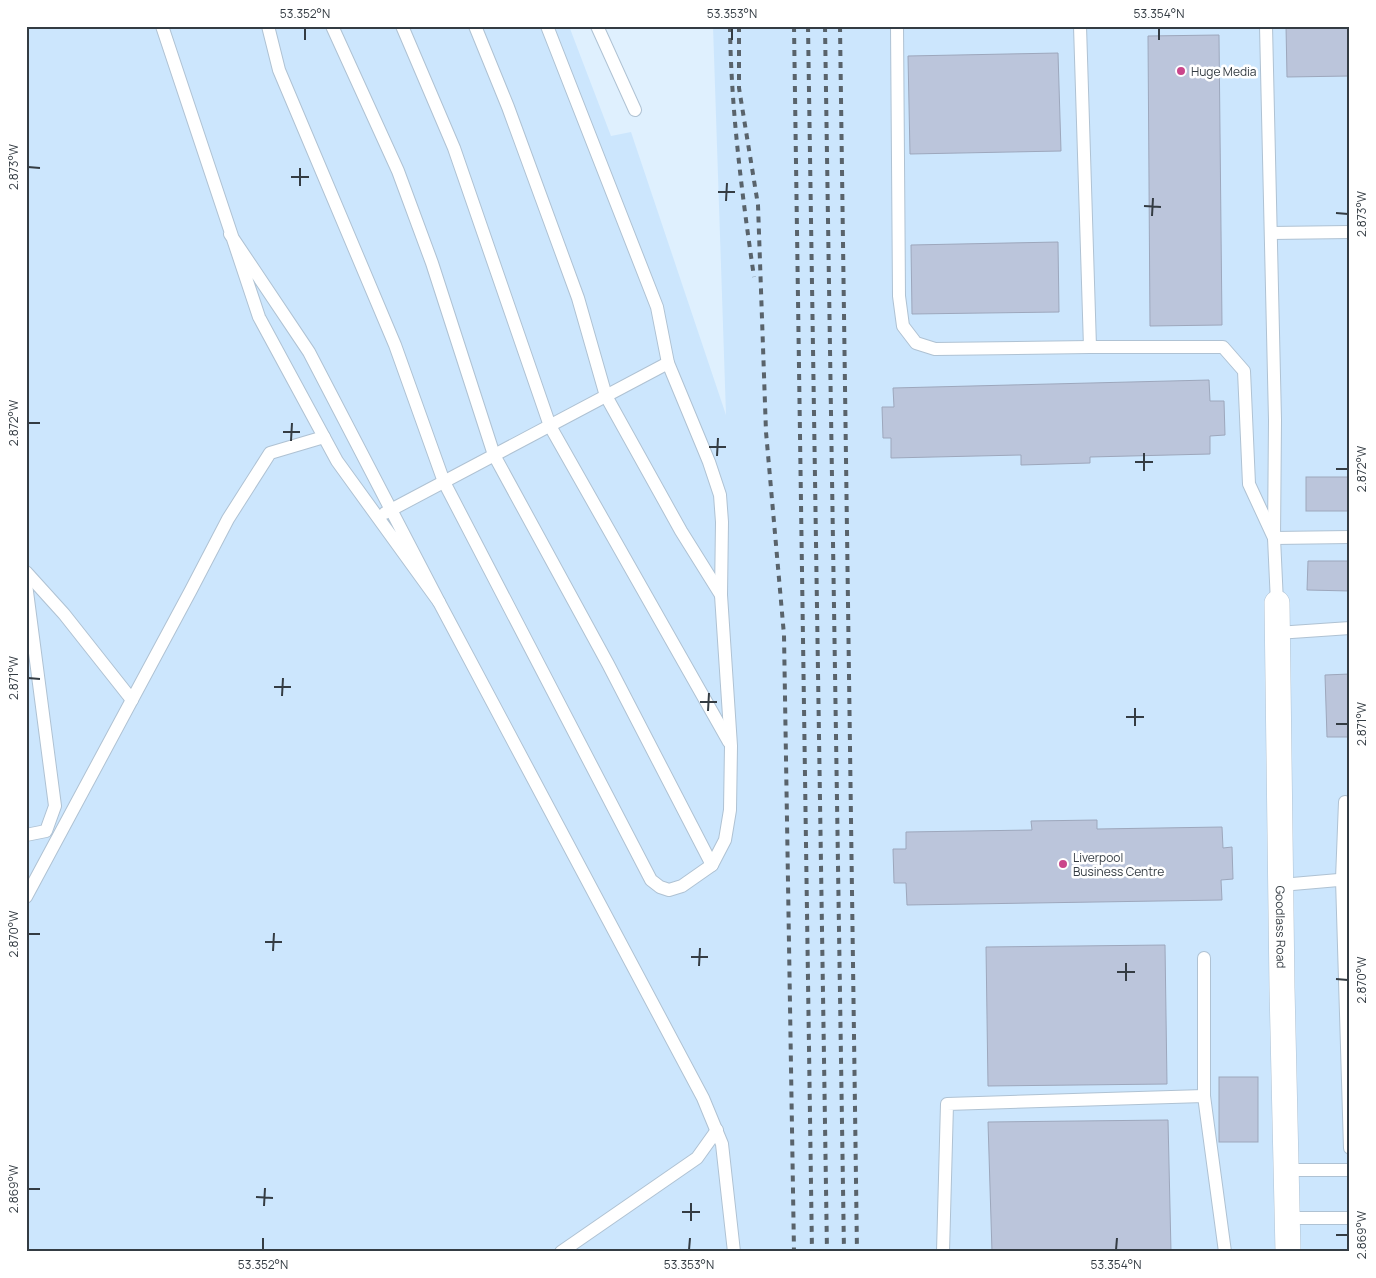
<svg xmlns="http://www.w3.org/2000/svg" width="1376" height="1278" font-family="Manrope,sans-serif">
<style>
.built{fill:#cce6fd}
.building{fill:#bbc5db;stroke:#9da7bc}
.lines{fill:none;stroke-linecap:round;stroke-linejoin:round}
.lane-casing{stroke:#afc2d3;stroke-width:14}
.street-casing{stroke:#afc2d3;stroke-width:26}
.lane{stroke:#fff;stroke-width:12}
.street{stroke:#fff;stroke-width:25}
.rail{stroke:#59636b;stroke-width:4;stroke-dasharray:6 6;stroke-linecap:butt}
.ticks{fill:none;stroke:#343c43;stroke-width:2}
.poi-dot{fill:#ca468b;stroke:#fff;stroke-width:2}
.labels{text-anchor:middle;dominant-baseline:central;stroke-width:5;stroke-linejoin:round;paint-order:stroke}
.poi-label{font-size:12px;fill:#343c43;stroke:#fff;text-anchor:start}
.street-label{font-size:12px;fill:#343c43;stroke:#fff}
.neatline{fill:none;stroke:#343c43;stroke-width:2}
.ticks-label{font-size:12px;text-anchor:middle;fill:#343c43}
</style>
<rect width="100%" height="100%" fill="#dff0fe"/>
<path class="built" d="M26,26H569L611,136L631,132L726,415L713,26H1350V1252H26Z"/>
<g class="building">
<path d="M1286,26H1350V76L1287,77Z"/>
<path d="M1219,35L1222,325L1150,326L1148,36Z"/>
<path d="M1058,53L1061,151L910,154L908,56Z"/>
<path d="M1058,242L1059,312L912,314L911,245Z"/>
<path d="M1209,380L1210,401H1224L1225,435L1210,436V454L1090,457V463L1021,465V455L891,458V438H883L882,407H894L893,388Z"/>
<rect x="1306" y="477" width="44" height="34"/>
<path d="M1308,561H1350V591L1307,590Z"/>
<path d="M1350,674V737H1327L1325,675Z"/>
<path d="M1097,820V829L1222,827L1223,848L1232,847L1233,879L1221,880L1222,900L907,905L906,883H894L893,849H906V832L1032,830L1031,821Z"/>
<path d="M1165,945L1167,1084L988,1086L986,947Z"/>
<rect x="1219" y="1077" width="39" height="65"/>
<path d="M1168,1120L1171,1252H992L988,1122Z"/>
</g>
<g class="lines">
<defs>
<g id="lane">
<path d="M162,26L259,317L337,461L439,602L309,352L230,234"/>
<path d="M268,26L279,70L395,345L444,482L651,880L660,887L669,890L682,886L712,865L725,840L730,810L731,746L721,595L722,522L720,495L709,462L668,363L657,307L547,26"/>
<path d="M332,26L398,171L432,263L494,455L608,664L712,865"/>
<path d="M402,26L454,148L550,426L729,742"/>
<path d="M475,26L508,107L578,298L606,396L681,531L721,595"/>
<path d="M597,26L635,110"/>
<path d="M897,26L899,296L903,326L916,343L935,349L1090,347H1223L1244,371L1249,484L1274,538L1277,603"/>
<path d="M1080,26L1090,347"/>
<path d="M1266,26L1275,420L1274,538L1350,537"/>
<path d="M1271,233L1350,232"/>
<path d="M385,513L668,363"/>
<path d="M26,572L64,614L132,700"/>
<path d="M26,584L55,806L46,831L26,835"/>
<path d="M439,602L703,1098L722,1144L734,1252"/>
<path d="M1277,633L1350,628"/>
<path d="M1345,802L1342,879L1350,1148"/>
<path d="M1281,885L1350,879"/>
<path d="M26,897L191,590L228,519L270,453L324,437"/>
<path d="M1204,958V1096"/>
<path d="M1286,1170H1350"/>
<path d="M1287,1218H1350"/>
<path d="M561,1252L697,1158L717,1130"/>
<path d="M943,1252L947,1104L1204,1096L1225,1252"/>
</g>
<g id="street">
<path id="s1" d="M1277,603L1282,988L1288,1252"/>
</g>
</defs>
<use href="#lane" class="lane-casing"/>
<use href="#street" class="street-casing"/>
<use href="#lane" class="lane"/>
<use href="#street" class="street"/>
<g class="rail">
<path d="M730,26C731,110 742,194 754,277"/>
<path d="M739,26V88L758,205L766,432L784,635L794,1252"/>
<path d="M794,26L812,1252"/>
<path d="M808,26L827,1252"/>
<path d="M825,26L844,1252"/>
<path d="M840,26L857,1252"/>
</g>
</g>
<path class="ticks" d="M305,40V28M732,40V28M1159,40V28M28,167L40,168M291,177H309M300,186V168M718,192H735M726,201L727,183M1144,206L1161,207M1336,213L1348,214M1152,216L1153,198M28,423H40M283,432H300M291,441L292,423M709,447H726M717,456L718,438M1135,462H1153M1336,469H1348M1144,471V453M28,678L40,679M274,687H291M282,696L283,678M700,702H717M708,711L709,693M1126,717H1144M1336,724H1348M1135,726V708M28,934H40M265,942H282M273,951L274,933M691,957H708M699,966L700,948M1117,972H1135M1336,979L1348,980M1126,981V963M28,1189H40M256,1197L273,1198M264,1206L265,1188M682,1212H700M691,1221V1203M1336,1235H1348M263,1250V1238M689,1250L690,1238M1116,1250L1117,1238"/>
<g class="poi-dot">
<circle cx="1181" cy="71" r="5"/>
<circle cx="1063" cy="864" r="5"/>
</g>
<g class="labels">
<g class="poi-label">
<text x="1191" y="71">Huge Media</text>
<text x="1073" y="857">Liverpool<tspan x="1073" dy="14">Business Centre</tspan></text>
</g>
<g class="street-label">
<text stroke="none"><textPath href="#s1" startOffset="324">Goodlass Road</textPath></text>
</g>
</g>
<rect width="1376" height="1278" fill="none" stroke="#ffffff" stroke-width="55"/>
<rect x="28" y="28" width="1320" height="1222" class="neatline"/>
<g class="ticks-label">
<text x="305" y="18">53.352°N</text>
<text x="732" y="18">53.353°N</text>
<text x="1159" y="18">53.354°N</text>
<text transform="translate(14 167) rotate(-90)" y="4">2.873°W</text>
<text transform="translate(1362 214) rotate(-90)" y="4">2.873°W</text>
<text transform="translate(14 423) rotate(-90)" y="4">2.872°W</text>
<text transform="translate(1362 469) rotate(-90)" y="4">2.872°W</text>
<text transform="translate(14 678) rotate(-90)" y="4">2.871°W</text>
<text transform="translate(1362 724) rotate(-90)" y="4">2.871°W</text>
<text transform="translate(14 934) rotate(-90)" y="4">2.870°W</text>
<text transform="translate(1362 980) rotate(-90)" y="4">2.870°W</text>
<text transform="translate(14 1189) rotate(-90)" y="4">2.869°W</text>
<text transform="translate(1362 1235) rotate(-90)" y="4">2.869°W</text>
<text x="263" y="1269">53.352°N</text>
<text x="689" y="1269">53.353°N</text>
<text x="1116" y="1269">53.354°N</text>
</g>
</svg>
